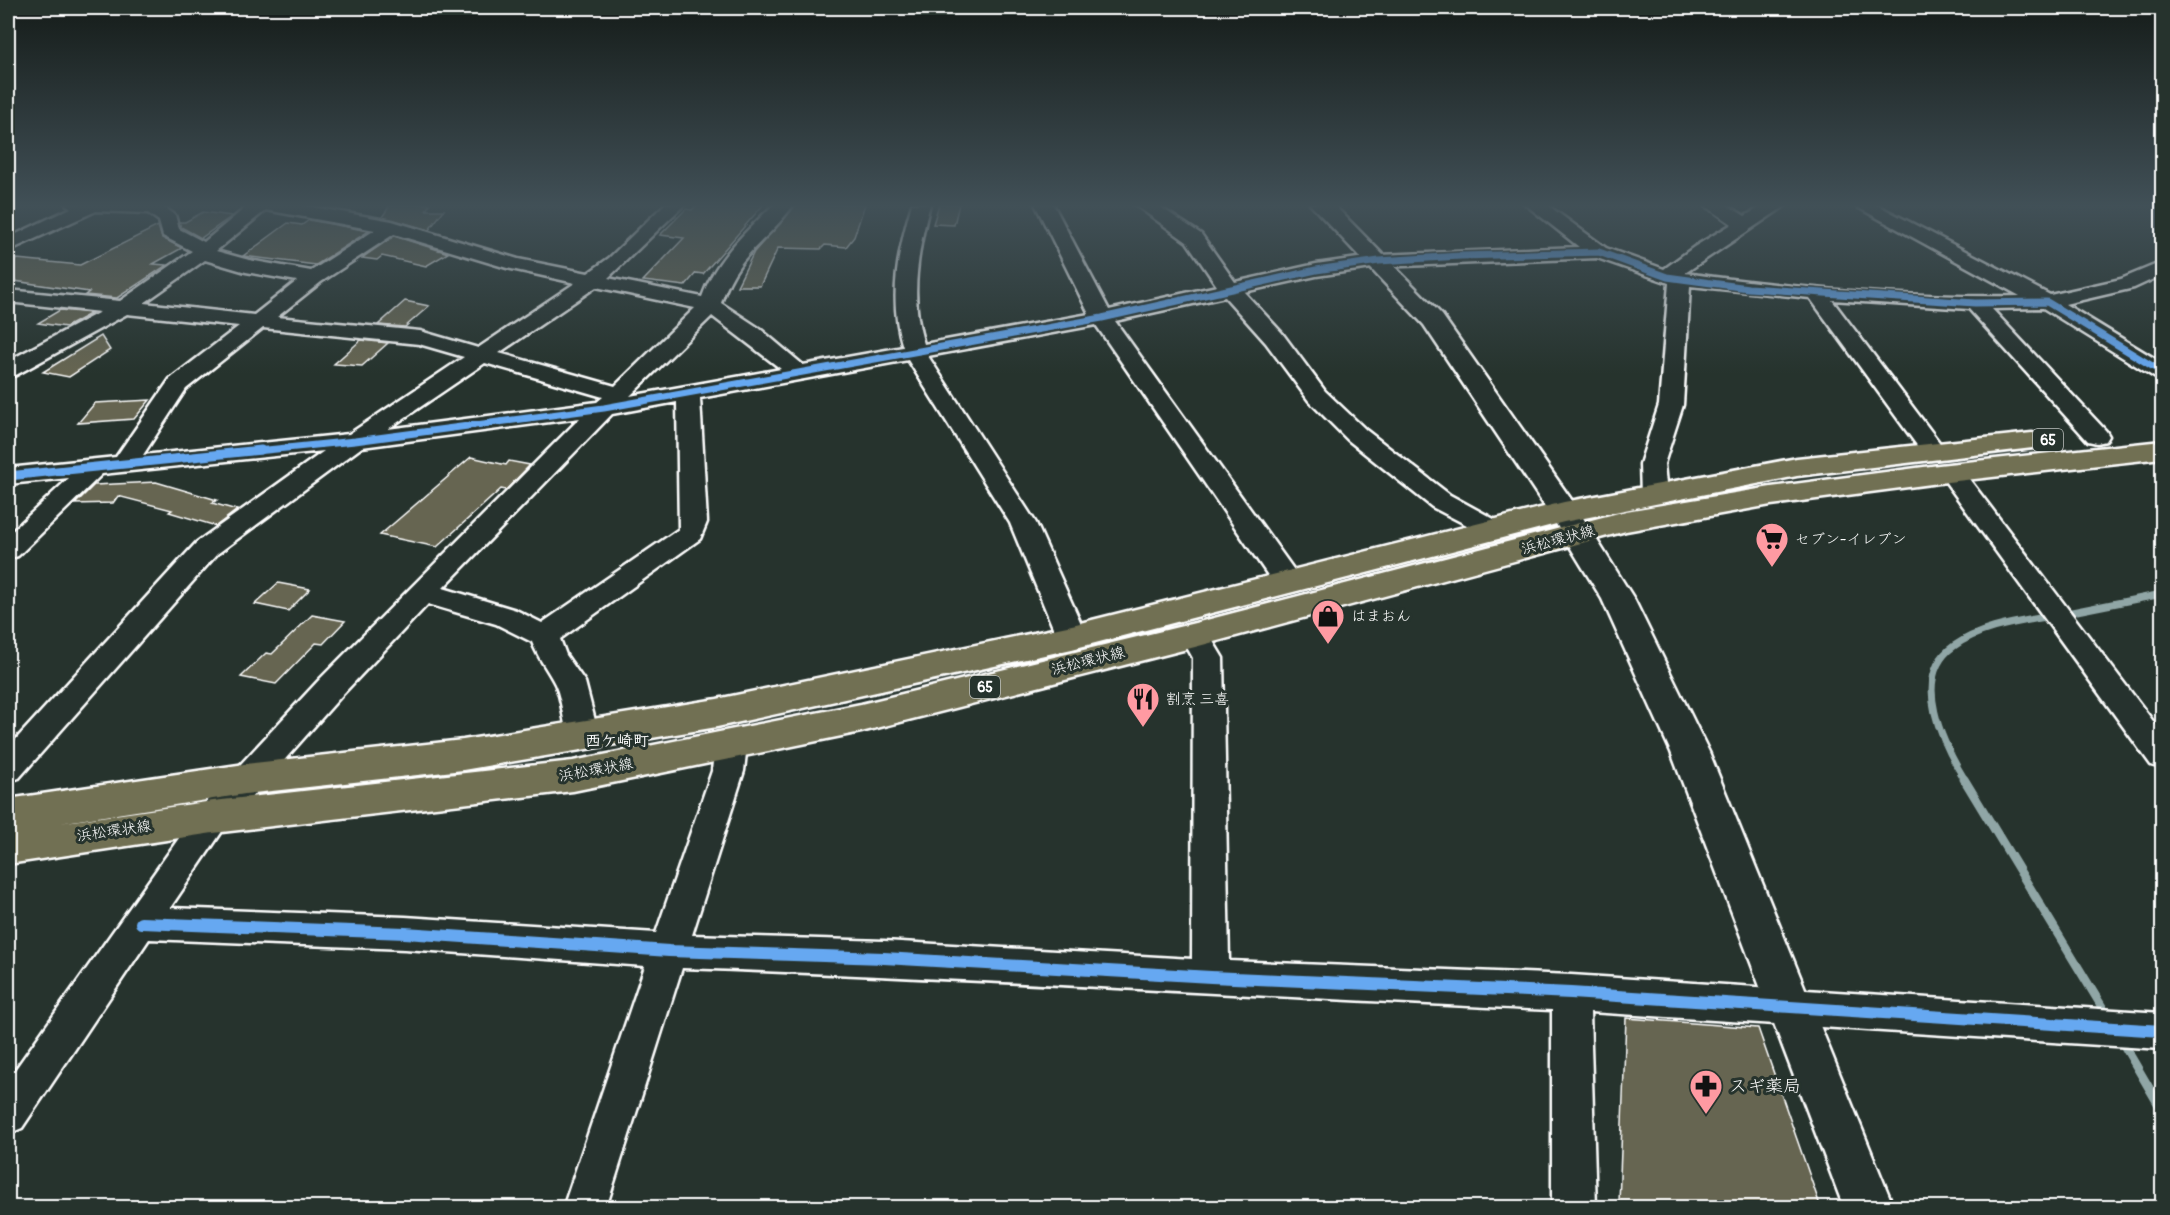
<svg xmlns="http://www.w3.org/2000/svg" width="2170" height="1215" font-family="Pangolin,'Klee One',sans-serif">
<style>
.lines{fill:none;stroke-linecap:round;stroke-linejoin:round}
.stream-far1{stroke:#90a6a6;stroke-width:7}
.stream{stroke:#90a6a6;stroke-width:9}
.building{fill:#666551;stroke:#fff;stroke-width:1.5}
.street-casing{stroke:#fff;stroke-width:5}
.secondary-casing{stroke:#fff;stroke-width:5}
.primary-casing{stroke:#fff;stroke-width:5}
.street{fill:#26332d;fill-rule:evenodd}
.secondary{fill:#26332d;fill-rule:evenodd}
.primary{fill:#716f52;fill-rule:evenodd}
.cycleway-far2-casing{stroke:#26332d;stroke-width:10}
.cycleway-far1-casing{stroke:#26332d;stroke-width:13}
.cycleway-casing{stroke:#26332d;stroke-width:16}
.cycleway-far2{stroke:#66a8f1;stroke-width:7}
.cycleway-far1{stroke:#66a8f1;stroke-width:9}
.cycleway{stroke:#66a8f1;stroke-width:12}
.labels{text-anchor:middle;dominant-baseline:central;stroke-width:6;stroke-linejoin:round;paint-order:stroke}
.shield{fill:#26332d;stroke:#bec2c0;stroke-width:1.5}
.shield-label{font-size:14px;font-weight:bold;fill:#fff}
.poi-label{font-size:15px;fill:#fff;stroke:#26332d;text-anchor:start}
.street-label{font-size:15px;fill:#fff;stroke:#26332d}
.neighbourhood-label{font-size:16px;font-weight:bold;fill:#fff;stroke:#26332d}
.near-poi-label{font-size:18px;fill:#fff;stroke:#26332d;text-anchor:start}
</style>
<rect width="100%" height="100%" fill="#26332d"/>
<filter id="ink" filterUnits="userSpaceOnUse"><feTurbulence type="fractalNoise" baseFrequency=".0167" numOctaves="2"/><feDisplacementMap in="SourceGraphic" scale="12" xChannelSelector="R" yChannelSelector="G"/><feConvolveMatrix kernelMatrix="1 2 1 2 8 2 1 2 1" color-interpolation-filters="sRGB"/></filter>
<g filter="url(#ink)">
<g class="lines">
<g class="stream-far1">
<path d="M2062,614L2162,594"/>
<path d="M1965,780C1944,746 1909,677 1954,646C1982,626 2019,622 2051,616"/>
</g>
<g class="stream">
<path d="M1964,779L2107,1015"/>
<path d="M2121,1040L2162,1110"/>
</g>
</g>
<g class="building">
<path d="M391,204H430L426,210H444L429,230L382,217Z"/>
<path d="M698,204H764L703,274L696,273L685,286L643,281L684,238L660,235L686,209L692,210Z"/>
<path d="M796,204H865L854,237L846,247L825,245L821,249L778,248L760,286H737L754,252Z"/>
<path d="M939,204H959L954,225L933,224Z"/>
<path d="M203,212L232,216L201,238L181,227L179,222H185Z"/>
<path d="M309,220L369,231L316,265L243,256L288,223L302,225Z"/>
<path d="M158,226L162,238L182,248L153,264L167,265L117,298L85,295L89,292L8,280V264L17,259L80,265Z"/>
<path d="M394,236L448,253L426,266L382,256L377,260L362,258Z"/>
<path d="M405,301L429,306L405,327L378,325Z"/>
<path d="M60,310L92,313L66,327L38,323Z"/>
<path d="M101,336L110,350L69,377L43,372Z"/>
<path d="M361,340L388,343L362,366L334,364Z"/>
<path d="M150,400L134,419L78,423L95,403Z"/>
<path d="M471,457L506,465L509,461L530,465L506,490L501,489L437,547L380,535Z"/>
<path d="M156,482L217,500L212,503L237,510L216,526L169,512L172,510L118,496L113,503L75,504L94,485Z"/>
<path d="M278,583L310,589L288,611L255,604Z"/>
<path d="M312,615L345,621L323,644L316,643L276,684L241,677L266,653L272,654Z"/>
<path d="M1626,1018L1758,1028L1821,1208H1695L1619,1203Z"/>
</g>
<g class="lines">
<defs>
<g id="street">
<path d="M66,204H160L175,215L179,229L204,242L250,204H296L392,221L518,259L588,273L609,258L665,204H685L608,278L702,297C716,258 746,232 774,204H794C766,244 738,251 721,303L759,328L803,365L903,347C888,299 898,251 912,204H930C918,250 909,298 924,344L1089,314L1035,204H1053L1109,310L1217,286L1187,242L1134,204H1156L1201,234L1235,282L1316,264L1379,255L1579,247L1525,204H1546L1606,248L1664,269L1694,247L1732,224L1703,204H1725L1745,216L1766,204H1788L1685,273C1792,288 1912,298 2020,296L1852,204H1875L2050,295L2121,279L2162,262V275L2134,288L2065,304L2162,363V379L2154,377L2043,308L1992,309L2106,431L2109,436L2106,441L2097,443L2088,441L1969,309L1832,300L1945,450L1942,455L1933,457L1924,455L1810,298L1690,286L1683,405L1664,464L1667,495L1663,501L1654,503L1645,501L1641,495L1640,464L1659,405L1669,283L1597,258L1379,267L1316,276L1244,292L1282,333L1325,391L1366,430L1450,495L1503,524L1507,530L1503,536L1494,539L1432,507L1348,440L1309,401L1266,343L1225,297L1115,321L1296,573L1300,580L1296,587L1286,589L1276,587L1096,325L928,356L1036,523L1087,637L1082,644L1072,647L1062,644L1057,637L1010,523L908,360L700,398L707,522L700,539L560,639L566,655L585,682L599,736L594,745L583,748L572,745C562,726 564,703 555,684C548,670 538,658 532,642L496,624L428,604L342,695L225,827L170,908L405,917L656,933L712,771L715,744L720,735L731,732L742,735L747,744L744,771L692,935L884,941L1192,959L1193,658L1180,635L1185,628L1195,625L1205,628L1223,658L1229,961L1571,975L2162,1013V1049L1590,1012L1596,1208H1552V1010C1262,997 972,978 682,968L606,1208H563L645,966L405,949L149,939L22,1128L8,1134V1080L201,807L320,679L580,418L362,447L217,554L19,778L8,782V748L197,542L324,451L102,474L18,556L8,559V535L69,478L8,484V468L116,457L170,379L239,326L127,314L16,375L8,377V361L100,312L8,302V290L120,301L192,251L163,236L159,221L148,213L96,211L8,251V238L71,208ZM266,210L375,230L311,271L249,260L216,251ZM394,234L507,268L575,283L478,348L420,331L277,317L321,282ZM205,260L246,272L297,281L254,315L144,303ZM596,287L695,308L615,386L499,353ZM712,316L781,369L630,396ZM263,328L419,344L464,357L349,434L143,455L186,389ZM485,363L603,397L597,402L388,429ZM677,402L679,529L542,623L516,610L443,588L612,414Z"/>
<path d="M1951,464L1960,467L2162,733V768L2151,765L1942,477L1938,472L1942,467Z"/>
</g>
<path id="secondary" d="M1310,204H1333L1442,315L1575,505L1634,599L1709,752L1894,1208H1844L1671,752L1602,599L1550,514L1424,325Z"/>
<path id="primary" d="M2032,433L2042,435L2046,441L2042,447L1797,476L1564,522L1072,649L717,727L463,770L245,794L59,823L213,801L573,761L861,704L1195,623L1626,511L1771,487L1939,465L2162,441V458L1939,483L1771,505L1626,531L1195,647L861,732L573,791L213,833L8,864V799L245,764L463,740L717,699L1072,625L1564,502L1797,458Z"/>
</defs>
<use href="#street" class="street-casing"/>
<use href="#secondary" class="secondary-casing"/>
<use href="#primary" class="primary-casing"/>
<use href="#street" class="street"/>
<use href="#secondary" class="secondary"/>
<use href="#primary" class="primary"/>
<defs>
<path id="cycleway-far2" d="M247,452L355,441L604,408L1102,318L1316,270L1379,261L1460,256L1599,252L1667,277L1748,288L1975,303L2047,302L2162,372"/>
<path id="cycleway-far1" d="M8,476L261,450"/>
<path id="cycleway" d="M141,923L405,933L669,951L884,958L1211,977L1571,993L2162,1031"/>
</defs>
<use href="#cycleway-far2" class="cycleway-far2-casing"/>
<use href="#cycleway-far1" class="cycleway-far1-casing"/>
<use href="#cycleway" class="cycleway-casing"/>
<use href="#cycleway-far2" class="cycleway-far2"/>
<use href="#cycleway-far1" class="cycleway-far1"/>
<use href="#cycleway" class="cycleway"/>
</g>
</g>
<linearGradient id="sky" x2="0" y2="1"><stop stop-color="#151c19"/><stop offset="0.55" stop-color="#415057"/><stop offset="1" stop-color="#415057" stop-opacity="0"/></linearGradient>
<rect width="2170" height="374" fill="url(#sky)"/>
<defs>
<symbol id="supermarket-pin" viewBox="-11 -11 22 30"><path d="M0 17L-7.5 6A9.5 9.5 0 1 1 7.5 6Z" fill="#ff9aa2" stroke="#26332d"/><path d="M-6-5.5h2.5l.6 2H6L4.5 2H-2.5L-4.4-4H-6ZM-1.5 3.2a1.3 1.3 0 1 0 .1 0ZM3 3.2a1.3 1.3 0 1 0 .1 0Z" fill="#111"/></symbol>
<symbol id="shop-pin" viewBox="-11 -11 22 30"><path d="M0 17L-7.5 6A9.5 9.5 0 1 1 7.5 6Z" fill="#ff9aa2" stroke="#26332d"/><path d="M-5-2.5h2.3a2.7 3.5 0 0 1 5.4 0H5L5.5 6h-11ZM-1.5-2.5h3a1.5 2.3 0 0 0-3 0Z" fill="#111"/></symbol>
<symbol id="restaurant-pin" viewBox="-11 -11 22 30"><path d="M0 17L-7.5 6A9.5 9.5 0 1 1 7.5 6Z" fill="#ff9aa2" stroke="#26332d"/><path d="M-5-6h1v4h1v-4h1v4h1v-4h1v5L-1.5 .5V6h-2V.5L-5-1ZM5-6V6H3V1.5H1.5Q1.5-4 5-6Z" fill="#111"/></symbol>
<symbol id="pharmacy-pin" viewBox="-11 -11 22 30"><path d="M0 17L-7.5 6A9.5 9.5 0 1 1 7.5 6Z" fill="#ff9aa2" stroke="#26332d"/><path d="M-2-6h4v4h4v4h-4v4h-4v-4h-4v-4h4Z" fill="#111"/></symbol>
</defs>
<g fill-rule="evenodd">
<use href="#supermarket-pin" x="1753" y="520" width="38" height="52"/>
<use href="#shop-pin" x="1309" y="597" width="38" height="52"/>
<use href="#restaurant-pin" x="1124" y="680" width="38" height="52"/>
<use href="#pharmacy-pin" x="1687" y="1067" width="38" height="52"/>
</g>
<g class="labels">
<g class="shield">
<rect x="2033" y="429" width="30" height="22" rx="4.5"/>
<rect x="970" y="676" width="30" height="22" rx="4.5"/>
</g>
<g class="shield-label">
<text x="2048" y="440">65</text>
<text x="985" y="687">65</text>
</g>
<g class="poi-label">
<text x="1795" y="539">セブン-イレブン</text>
<text x="1351" y="616">はまおん</text>
<text x="1166" y="699">割烹 三喜</text>
</g>
<g class="street-label">
<text transform="translate(1558 540) rotate(-15)">浜松環状線</text>
<text transform="translate(1088 661) rotate(-14)">浜松環状線</text>
<text transform="translate(596 770) rotate(-10)">浜松環状線</text>
<text transform="translate(114 831) rotate(-8)">浜松環状線</text>
</g>
<g class="neighbourhood-label">
<text x="617" y="741">西ケ崎町</text>
</g>
<g class="near-poi-label">
<text x="1729" y="1086">スギ薬局</text>
</g>
</g>
<rect width="2170" height="1215" fill="none" stroke="#26332d" stroke-width="30"/>
<rect x="15" y="15" width="2140" height="1185" fill="none" stroke="#fff" stroke-width="2" filter="url(#ink)"/>
</svg>
